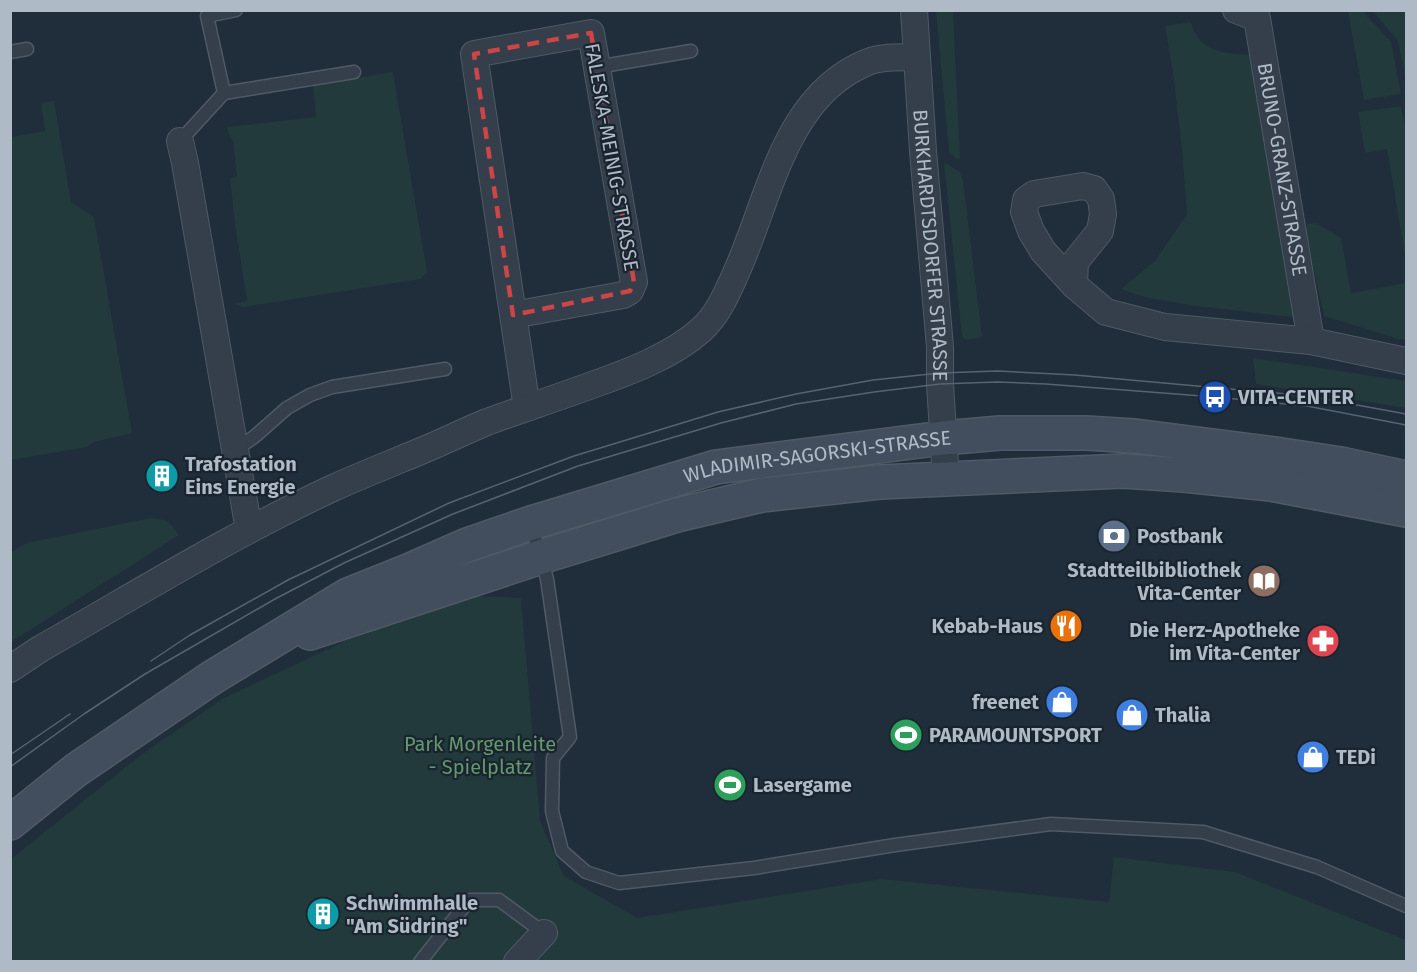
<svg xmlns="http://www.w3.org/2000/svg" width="1417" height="972" font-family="'Fira Sans',sans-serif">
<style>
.green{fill:#223a3b}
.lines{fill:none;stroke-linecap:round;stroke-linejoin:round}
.service-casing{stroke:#4f5a65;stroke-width:15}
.minor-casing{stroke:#4f5a65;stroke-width:28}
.secondary-casing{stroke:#4f5a65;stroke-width:36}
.service{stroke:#343f4b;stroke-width:12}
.minor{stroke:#343f4b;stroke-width:26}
.secondary{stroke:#424e5e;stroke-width:33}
.tram{stroke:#566372;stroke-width:1.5}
.marked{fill:none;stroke:#ce4548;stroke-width:4.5;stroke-dasharray:12 8;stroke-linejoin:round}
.labels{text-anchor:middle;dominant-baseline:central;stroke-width:4.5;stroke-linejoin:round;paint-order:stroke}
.street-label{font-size:20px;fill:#afbac7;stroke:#19242f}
.poi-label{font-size:20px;font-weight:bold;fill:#afbac7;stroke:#19242f;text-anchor:start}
.park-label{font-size:20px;fill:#65996d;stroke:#19242f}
</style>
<rect width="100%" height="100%" fill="#202d3a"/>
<g class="green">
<path d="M936,11H953L960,157L957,159L949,152Z"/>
<path d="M1348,11H1365L1366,15L1391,42L1401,94L1364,100Z"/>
<path d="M1373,11H1406V82L1398,41Z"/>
<path d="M1191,22C1193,27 1194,32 1197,36C1208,54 1236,54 1255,55L1300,318L1196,306L1148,298L1121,289L1155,261L1187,214L1182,149L1173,73L1165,26Z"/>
<path d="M393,72L427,272L421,279L243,307L234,304L247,301L235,224L230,178L237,177L233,142L226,127L316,117L313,85Z"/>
<path d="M54,101L71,202L94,217L132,433L94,442L87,447L11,460V137L45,131L41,103Z"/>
<path d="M1401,106L1406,131V261L1387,149L1365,153L1358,112Z"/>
<path d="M944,162L960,172L963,181L982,336L979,338L966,340L962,336Z"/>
<path d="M1316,223L1341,238L1351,293L1406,283V339H1398L1324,316L1306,232L1307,224Z"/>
<path d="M1253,358L1406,381V408L1256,384Z"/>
<path d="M151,518C168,520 169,521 179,535L11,642V552L27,543Z"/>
<path d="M471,596L521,598L540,821L564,876L637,918L881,879L1109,902L1114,857L1235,872L1406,940V962H11V859L141,755L222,699L364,632Z"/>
</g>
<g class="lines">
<defs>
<g id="service">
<path d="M10,52L27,49"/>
<path d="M597,67L691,51"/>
<path d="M224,93L207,16L236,10"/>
<path d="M180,141L224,93L354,72"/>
<path d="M235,450L254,437L287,408L310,395L332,387L445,369"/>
<path d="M531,524L547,579L570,737L553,758L552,811L562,851L586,872L619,883L754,868L895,845L1051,824L1203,832L1317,867L1406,906"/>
<path d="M420,962L469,900H499L544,933"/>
</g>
<g id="minor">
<path id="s1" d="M914,10L923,151L940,347V384L946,480"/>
<path id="s2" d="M1236,10L1257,18L1311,341"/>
<path d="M180,141L185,163L249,530"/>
<path d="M1074,285L1075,262L1100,231L1103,214L1101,199L1094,189L1083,186L1034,194L1026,200L1024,212L1031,231L1043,251L1074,285L1106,312L1165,327L1311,341L1406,361"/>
<path d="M513,315L623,295L630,291L634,282L591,33L474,54C492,172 510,290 527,408"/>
<path d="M10,669L40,649C137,594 232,535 333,488C362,475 392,463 421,451C443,442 465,431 487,422C522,409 557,398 592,385C629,372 672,356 701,330C718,315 727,293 736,273C769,201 784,95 868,62C882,56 902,58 917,57"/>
<path d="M517,962L544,933"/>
</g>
<g id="secondary">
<path d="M310,633L541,557L677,515L762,495L880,482L1123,471L1184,475L1271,484L1406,510"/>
<path id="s3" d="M10,823L76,770L213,677L348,595L408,571L467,545L531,523L716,467L943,438L1000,433H1086L1135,436L1275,454L1341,464L1406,478"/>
</g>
</defs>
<use href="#service" class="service-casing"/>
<use href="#minor" class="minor-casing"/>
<use href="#secondary" class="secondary-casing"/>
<use href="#service" class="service"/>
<use href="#minor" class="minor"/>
<use href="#secondary" class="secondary"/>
<g class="tram">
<path d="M151,661L190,635L288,580L449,503L574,456L718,412L796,394L873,380L940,373L997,371L1075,375L1308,396L1406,414"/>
<path d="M10,755L70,714"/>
<path d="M10,767L84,714L145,674L275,599L344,563L453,514L578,466L721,423L796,404L874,392L940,384L997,382L1046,384L1215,397L1307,406L1406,425"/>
</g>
</g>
<path class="marked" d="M591,33L634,282L630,291L513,315L474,54Z"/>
<defs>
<symbol id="bus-disc" viewBox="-11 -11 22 22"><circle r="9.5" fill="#1a4fb4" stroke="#19242f"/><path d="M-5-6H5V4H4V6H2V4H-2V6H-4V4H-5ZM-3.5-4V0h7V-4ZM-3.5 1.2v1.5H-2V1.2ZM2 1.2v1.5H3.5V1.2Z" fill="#fff"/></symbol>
<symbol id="building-disc" viewBox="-11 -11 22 22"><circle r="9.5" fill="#0f9aa8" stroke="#19242f"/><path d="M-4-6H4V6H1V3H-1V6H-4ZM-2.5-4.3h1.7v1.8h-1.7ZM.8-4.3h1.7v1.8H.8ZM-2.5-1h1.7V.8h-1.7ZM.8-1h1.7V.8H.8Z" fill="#fff"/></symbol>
<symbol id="bank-disc" viewBox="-11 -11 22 22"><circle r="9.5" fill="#5c6f8a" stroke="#19242f"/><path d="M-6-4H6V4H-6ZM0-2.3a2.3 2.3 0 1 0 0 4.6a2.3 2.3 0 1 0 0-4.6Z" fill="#fff"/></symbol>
<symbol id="library-disc" viewBox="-11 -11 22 22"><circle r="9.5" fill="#8d6e63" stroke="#19242f"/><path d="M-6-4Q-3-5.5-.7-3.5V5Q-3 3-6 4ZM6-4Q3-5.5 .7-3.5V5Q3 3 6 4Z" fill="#fff"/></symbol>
<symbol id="restaurant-disc" viewBox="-11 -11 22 22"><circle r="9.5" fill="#e8710a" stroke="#19242f"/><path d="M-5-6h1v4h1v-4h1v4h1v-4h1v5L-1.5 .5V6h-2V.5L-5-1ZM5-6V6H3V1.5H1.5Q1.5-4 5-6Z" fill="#fff"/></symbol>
<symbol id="pharmacy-disc" viewBox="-11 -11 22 22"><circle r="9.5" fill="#e0444e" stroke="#19242f"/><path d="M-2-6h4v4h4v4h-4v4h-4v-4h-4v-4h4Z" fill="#fff"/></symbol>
<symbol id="shop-disc" viewBox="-11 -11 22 22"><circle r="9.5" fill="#3f7fe0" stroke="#19242f"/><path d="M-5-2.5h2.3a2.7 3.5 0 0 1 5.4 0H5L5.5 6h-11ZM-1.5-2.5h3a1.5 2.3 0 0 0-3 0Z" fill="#fff"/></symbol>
<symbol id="stadium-disc" viewBox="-11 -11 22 22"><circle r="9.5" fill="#2e9e5b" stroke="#19242f"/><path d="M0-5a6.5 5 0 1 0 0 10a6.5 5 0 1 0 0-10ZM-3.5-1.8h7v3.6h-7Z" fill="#fff"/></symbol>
</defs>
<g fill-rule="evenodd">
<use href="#bus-disc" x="1196" y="378" width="38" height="38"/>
<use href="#building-disc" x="143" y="457" width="38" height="38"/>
<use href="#bank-disc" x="1095" y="517" width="38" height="38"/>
<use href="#library-disc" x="1245" y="562" width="38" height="38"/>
<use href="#restaurant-disc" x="1047" y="607" width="38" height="38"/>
<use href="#pharmacy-disc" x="1304" y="622" width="38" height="38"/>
<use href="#shop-disc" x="1043" y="683" width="38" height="38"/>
<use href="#shop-disc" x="1113" y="696" width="38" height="38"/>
<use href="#stadium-disc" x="887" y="716" width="38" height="38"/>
<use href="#shop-disc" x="1294" y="738" width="38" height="38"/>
<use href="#stadium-disc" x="711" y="766" width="38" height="38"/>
<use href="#building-disc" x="304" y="895" width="38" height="38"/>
</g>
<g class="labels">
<g class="street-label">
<text transform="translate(612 157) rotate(80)">FALESKA-MEINIG-STRASSE</text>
<text stroke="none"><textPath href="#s2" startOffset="176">BRUNO-GRANZ-STRASSE</textPath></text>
<text stroke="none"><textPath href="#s1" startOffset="236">BURKHARDTSDORFER STRASSE</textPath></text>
<text stroke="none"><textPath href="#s3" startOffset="900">WLADIMIR-SAGORSKI-STRASSE</textPath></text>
</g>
<g class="poi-label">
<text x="1238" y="397">VITA-CENTER</text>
<text x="185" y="464">Trafostation<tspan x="185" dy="23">Eins Energie</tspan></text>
<text x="1137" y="536">Postbank</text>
<text x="1241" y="570" text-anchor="end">Stadtteilbibliothek<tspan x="1241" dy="23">Vita-Center</tspan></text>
<text x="1043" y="626" text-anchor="end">Kebab-Haus</text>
<text x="1300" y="630" text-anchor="end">Die Herz-Apotheke<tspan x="1300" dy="23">im Vita-Center</tspan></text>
<text x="1039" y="702" text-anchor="end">freenet</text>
<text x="1155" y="715">Thalia</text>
<text x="929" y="735">PARAMOUNTSPORT</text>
<text x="1336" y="757">TEDi</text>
<text x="753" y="785">Lasergame</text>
<text x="346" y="903">Schwimmhalle<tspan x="346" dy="23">"Am Südring"</tspan></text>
</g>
<g class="park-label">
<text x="480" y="744">Park Morgenleite<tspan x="480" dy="23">- Spielplatz</tspan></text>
</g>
</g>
<rect width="1417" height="972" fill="none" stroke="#afbac7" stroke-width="24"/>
</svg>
